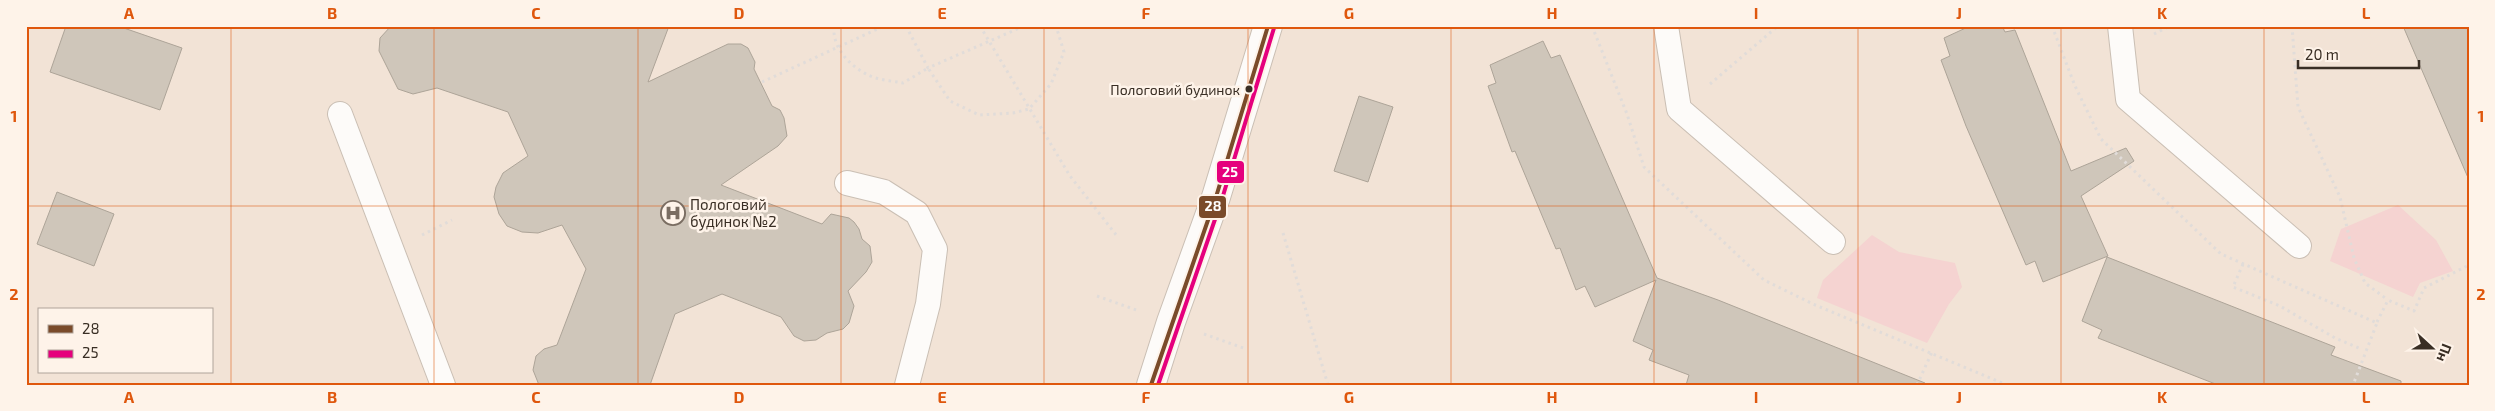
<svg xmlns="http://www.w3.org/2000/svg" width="2495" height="411" font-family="'Exo 2',sans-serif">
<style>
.green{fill:#f5d3d1}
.building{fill:#cfc6ba;stroke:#ada498}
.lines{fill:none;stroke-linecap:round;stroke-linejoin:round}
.service-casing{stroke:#cabfb4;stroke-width:26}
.tertiary-casing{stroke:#cabfb4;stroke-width:30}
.path{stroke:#e1dcd9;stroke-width:3;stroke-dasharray:2.5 4;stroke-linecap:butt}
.service{stroke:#fdfbf9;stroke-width:24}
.tertiary{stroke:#fdfbf9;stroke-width:28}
.bus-1-casing{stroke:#fef3e9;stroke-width:8}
.bus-2-casing{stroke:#fef3e9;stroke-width:8}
.bus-1{stroke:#7a4b2a;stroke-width:4}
.bus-2{stroke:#e5007d;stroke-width:4}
.grid{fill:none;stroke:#df570d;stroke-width:1;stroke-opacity:0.55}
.bus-dot{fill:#392e24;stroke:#fef3e9;stroke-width:2}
.labels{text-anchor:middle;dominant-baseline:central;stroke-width:5;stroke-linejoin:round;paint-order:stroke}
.bus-label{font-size:14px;fill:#392e24;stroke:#fef3e9;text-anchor:end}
.poi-label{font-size:15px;fill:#392e24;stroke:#fef3e9;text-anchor:start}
.line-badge{stroke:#fef3e9;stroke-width:2}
.badge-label{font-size:14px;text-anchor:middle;font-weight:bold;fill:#fff}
.neatline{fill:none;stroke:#df570d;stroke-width:2}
.grid-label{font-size:16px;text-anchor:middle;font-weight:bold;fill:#df570d}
</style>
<rect width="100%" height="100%" fill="#f2e3d6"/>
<g class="green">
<path d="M2398,205L2436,240L2453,271L2420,283L2413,297L2330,261L2341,229Z"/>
<path d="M1872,235L1899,252L1955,263L1962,287L1949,304L1927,343L1817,298L1823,280Z"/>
</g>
<g class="building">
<path d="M66,26H118L182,48L160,110L50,72Z"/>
<path d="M391,26H669L648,82L728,44H741L748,48L755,62L754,69L772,106L780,110L784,118L787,136L778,146L721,185L822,224L831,214L849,218L854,222L859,229L862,239L870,246L872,262L866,272L848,291L854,306L849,323L843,329L827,333L816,340L804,341L794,336L781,317L722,294L675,314L650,385H539L533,370L536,356L544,349L557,345L586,269L562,225L538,233L522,232L507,226L499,214L494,197L496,187L503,173L528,156L508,112L437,88L413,94L398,89L379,51L380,38Z"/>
<path d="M1970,26H2002L2005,32L2015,30L2071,171L2126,148L2134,161L2081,196L2108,256L2043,282L2035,261L2026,265L1966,126L1941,60L1950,56L1944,38Z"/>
<path d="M2403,26H2469V180Z"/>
<path d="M1543,41L1551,58L1560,55L1657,278L1718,300L1925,383L1924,385H1686L1689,375L1649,360L1653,350L1633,341L1656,280L1595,307L1585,286L1576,290L1560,248L1556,249L1515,151L1512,152L1488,86L1496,83L1490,65Z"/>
<path d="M1359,96L1393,107L1368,182L1334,171Z"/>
<path d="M57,192L114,214L94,266L37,244Z"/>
<path d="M2107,257L2335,347L2331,355L2401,381V385H2218L2098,338L2102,330L2082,321Z"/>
</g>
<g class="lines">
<defs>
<g id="service">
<path d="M1666,26L1679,109L1833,242"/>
<path d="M2120,26L2128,99L2299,246"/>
<path d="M340,114L443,385"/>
<path d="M847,183L884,192L917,213L935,249L928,304L907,385"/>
</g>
<path id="tertiary" d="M1151,385L1171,322L1216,197L1268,26"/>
</defs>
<use href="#service" class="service-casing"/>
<use href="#tertiary" class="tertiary-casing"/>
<g class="path">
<path d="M834,26C832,48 850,66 868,75C878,80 892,81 903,83L928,68L950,101L979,115L1013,113L1029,109L1051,84L1064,52L1056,26"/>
<path d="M906,26L928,68L1024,26"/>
<path d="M948,26L966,28L975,26"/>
<path d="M980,26L1070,176L1117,236"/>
<path d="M1592,26L1627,114L1644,167L1764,280L1813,304L2007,385"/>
<path d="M2052,26L2075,86L2101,139L2221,254L2377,323L2353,385"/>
<path d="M2292,26L2298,107L2340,197L2354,258L2365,283L2388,300"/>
<path d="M2154,34L2170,26"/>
<path d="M762,82L884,26"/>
<path d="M1710,84L1778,26"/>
<path d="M1283,233L1328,385"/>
<path d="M422,235L452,220"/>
<path d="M2243,264L2233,287L2280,306L2335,338L2361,349"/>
<path d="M1097,296L1139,311"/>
<path d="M2377,322L2388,300L2414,311L2424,288L2469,265"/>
<path d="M1204,334L1246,349"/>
<path d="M1917,385L1932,352"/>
</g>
<use href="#service" class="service"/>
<use href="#tertiary" class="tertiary"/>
<defs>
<path id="bus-1" d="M1151,385L1216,197L1268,26"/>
<path id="bus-2" d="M1158,385L1222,199L1274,28"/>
</defs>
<use href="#bus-1" class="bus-1-casing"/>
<use href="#bus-2" class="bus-2-casing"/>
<use href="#bus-1" class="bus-1"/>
<use href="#bus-2" class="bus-2"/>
</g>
<path class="grid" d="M231,26V385M434,26V385M638,26V385M841,26V385M1044,26V385M1248,26V385M1451,26V385M1654,26V385M1858,26V385M2061,26V385M2264,26V385M26,206H2469"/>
<defs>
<symbol id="hospital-ring" viewBox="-11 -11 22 22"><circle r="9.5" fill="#fef3e9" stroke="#7a6d62" stroke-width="1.5"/><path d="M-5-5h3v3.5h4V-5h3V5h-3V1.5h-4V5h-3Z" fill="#7a6d62"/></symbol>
</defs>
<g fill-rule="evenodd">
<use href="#hospital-ring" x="659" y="199" width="28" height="28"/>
</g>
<circle class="bus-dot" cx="1249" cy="89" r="4.5"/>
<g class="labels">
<g class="bus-label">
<text x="1240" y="89">Пологовий будинок</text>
</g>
<g class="poi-label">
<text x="690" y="204">Пологовий<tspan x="690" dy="17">будинок №2</tspan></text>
</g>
</g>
<g class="line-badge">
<rect x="1216" y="160" width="29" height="24" rx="5" fill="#e5007d"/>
<rect x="1198" y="195" width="29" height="24" rx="5" fill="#7a4b2a"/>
</g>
<g class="badge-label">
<text x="1230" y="177">25</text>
<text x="1213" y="211">28</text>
</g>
<rect width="2495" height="411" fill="none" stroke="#fef3e9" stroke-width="55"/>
<rect x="38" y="308" width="175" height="65" fill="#fef3e9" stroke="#afa49a"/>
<rect x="48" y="325" width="25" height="8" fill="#7a4b2a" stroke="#afa49a"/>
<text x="82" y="334" font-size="15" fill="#392e24">28</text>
<rect x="48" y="350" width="25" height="8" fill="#e5007d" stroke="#afa49a"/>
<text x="82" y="358" font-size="15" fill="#392e24">25</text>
<g transform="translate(2432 348) rotate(111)" stroke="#fef3e9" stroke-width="4" paint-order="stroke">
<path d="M0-4L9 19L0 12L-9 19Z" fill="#392e24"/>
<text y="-8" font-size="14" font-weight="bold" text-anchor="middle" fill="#392e24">Пн</text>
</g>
<path d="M2298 60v8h121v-8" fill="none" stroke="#392e24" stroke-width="2.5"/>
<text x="2305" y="60" font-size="15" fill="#392e24" stroke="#fef3e9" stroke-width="4" paint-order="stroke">20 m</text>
<rect x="28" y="28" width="2440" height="356" class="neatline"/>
<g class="grid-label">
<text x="129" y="19">A</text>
<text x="332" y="19">B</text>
<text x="536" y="19">C</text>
<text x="739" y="19">D</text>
<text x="942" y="19">E</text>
<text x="1146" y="19">F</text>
<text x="1349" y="19">G</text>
<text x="1552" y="19">H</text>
<text x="1756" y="19">I</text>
<text x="1959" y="19">J</text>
<text x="2162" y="19">K</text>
<text x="2366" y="19">L</text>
<text x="14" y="122">1</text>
<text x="2481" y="122">1</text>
<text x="14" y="300">2</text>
<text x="2481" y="300">2</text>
<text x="129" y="403">A</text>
<text x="332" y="403">B</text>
<text x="536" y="403">C</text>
<text x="739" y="403">D</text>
<text x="942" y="403">E</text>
<text x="1146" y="403">F</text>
<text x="1349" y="403">G</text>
<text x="1552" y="403">H</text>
<text x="1756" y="403">I</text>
<text x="1959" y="403">J</text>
<text x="2162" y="403">K</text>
<text x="2366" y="403">L</text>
</g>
</svg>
